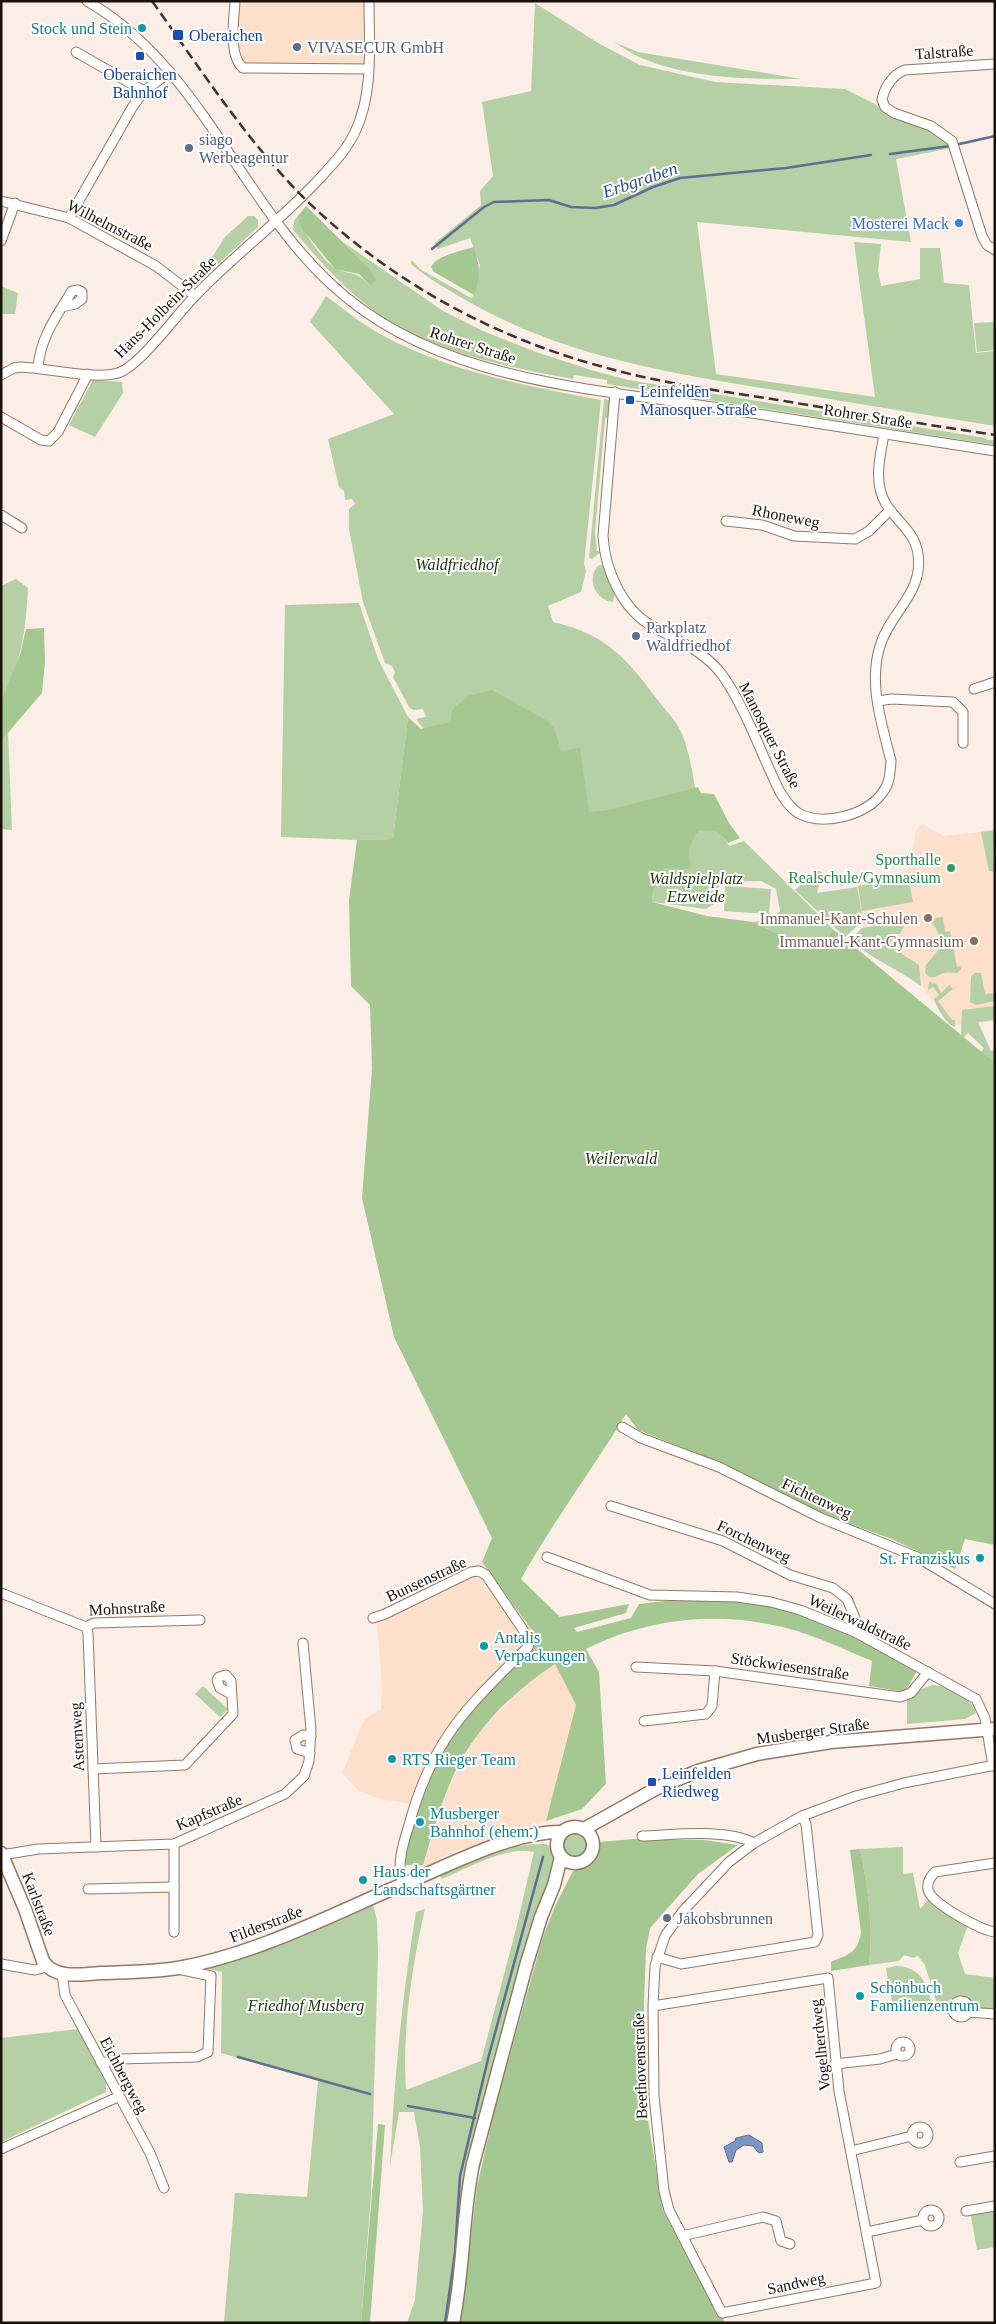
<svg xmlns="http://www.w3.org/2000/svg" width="996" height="2324" font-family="Georgia,serif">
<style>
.built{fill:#fde0cb}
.green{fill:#b4d0a4}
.forest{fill:#a5c792}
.water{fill:#7a96c9;stroke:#5e6e90}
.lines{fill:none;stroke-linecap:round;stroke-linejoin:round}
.stream{stroke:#5e6e90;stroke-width:2.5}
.street-casing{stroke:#937965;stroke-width:11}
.secondary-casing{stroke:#937965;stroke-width:15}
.street{stroke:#fff;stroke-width:9}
.secondary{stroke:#fff;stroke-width:12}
.rail{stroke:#3d332c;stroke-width:2.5;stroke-dasharray:10 5;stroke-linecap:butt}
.culture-dot{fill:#0f9aa8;stroke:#fff;stroke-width:2}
.transit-dot{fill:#1a4fb4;stroke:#fff;stroke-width:2}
.service-dot{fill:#5c6f8a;stroke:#fff;stroke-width:2}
.shop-dot{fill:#3f7fe0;stroke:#fff;stroke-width:2}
.leisure-dot{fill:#2e9e5b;stroke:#fff;stroke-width:2}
.education-dot{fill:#8d6e63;stroke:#fff;stroke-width:2}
.labels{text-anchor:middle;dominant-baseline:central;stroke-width:4;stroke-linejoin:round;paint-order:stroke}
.culture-label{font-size:16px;fill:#0d838f;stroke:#fff;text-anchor:start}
.transit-label{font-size:16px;fill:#164399;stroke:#fff;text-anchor:start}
.service-label{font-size:16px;fill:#4e5e75;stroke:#fff;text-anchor:start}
.street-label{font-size:16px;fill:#1b110a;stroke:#fff}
.shop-label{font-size:16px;fill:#366cbe;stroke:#fff;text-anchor:end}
.park-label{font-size:16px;font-style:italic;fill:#1d330d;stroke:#fff}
.leisure-label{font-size:16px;fill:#27864d;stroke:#fff;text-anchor:end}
.education-label{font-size:16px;fill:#785e54;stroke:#fff;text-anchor:end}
.water-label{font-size:18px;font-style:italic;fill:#2e4e8e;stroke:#fff}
</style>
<rect width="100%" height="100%" fill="#fbeee6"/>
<g class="built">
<path d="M235,1H369L368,69L243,68L237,63Z"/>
<path d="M923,824L944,836L995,830V1021L953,1026L920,984L868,954L855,881L908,871L907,855L914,847L916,830Z"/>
<path d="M482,1562L537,1637L415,1804L384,1800L359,1791L342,1773L364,1720L381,1709L382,1684L377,1623L430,1588Z"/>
<path d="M555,1664L576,1705L546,1821L492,1841L451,1852L431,1864L423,1865L449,1786L477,1734L530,1680Z"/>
</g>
<g class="green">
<path d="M535,3L598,43L640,65L715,82L845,89L875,104L894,118L934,130L949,142L951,148L896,159L911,242L697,222L716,374L875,397L854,242L881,244L878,271L881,286L920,279V248H940L944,283L969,285L976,353L995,351V426C927,415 860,404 793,393C680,375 564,358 464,299C445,288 427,278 411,264L412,260L420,269L471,298L474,295L480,265L470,238L438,249L435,243L481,205L480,191L493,176L482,102L531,91Z"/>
<path d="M614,42L638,52L802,79C749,79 694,79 644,59C633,55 624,48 614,42Z"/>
<path d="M248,216H254L258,220V227L204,277L200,276L225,237Z"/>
<path d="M297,217C302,229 325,265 337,269C355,276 356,271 371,286L369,268L343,242L443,311L483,331L536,352L591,370L628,380L986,438L987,440H995V445L607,384V380L574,375L573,379C512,368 446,355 392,323C353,299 323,265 293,230L294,221Z"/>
<path d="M1,286L18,293L15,314H1Z"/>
<path d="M326,296C344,309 363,325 382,335C450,372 526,386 601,400L584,564L586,571L581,592L548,606L553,622C607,634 628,660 660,703C667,712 678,723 682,734C690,753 693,777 697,798L637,891L444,755L416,719L426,717L423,709L413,710L409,707L393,677L395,672L392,666L385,663L363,602L349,529V509L355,504L352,499L345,500L344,491L339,487L328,439L394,414L310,322Z"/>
<path d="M995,322V350L977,352L974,323Z"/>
<path d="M93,380L122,382L123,393L95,437L69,425Z"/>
<path d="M604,399L610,400V415L605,419L595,532L597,551L601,552L592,559L589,558Z"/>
<path d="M599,565L604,566L615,594L613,602C596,601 585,578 599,565Z"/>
<path d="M16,579L28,588C26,628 21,666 1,702V586Z"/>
<path d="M359,603L378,659L408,717L393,839L357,840L281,837L285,605Z"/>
<path d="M8,733L12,830L1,829V741Z"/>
<path d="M711,829L723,835L729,846L744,841L833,929L821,949H810L753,922L771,919L780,911L776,889L761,881L720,882L714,904L706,909L652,902L653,891L665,868L676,867L688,856L691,842L699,831Z"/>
<path d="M995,830L993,855L995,872L989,871L981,832Z"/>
<path d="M816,870L822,872L817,893L857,887L864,924L857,926L845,937L795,890Z"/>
<path d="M908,877L913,902L862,911L858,886Z"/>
<path d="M725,886L771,889L769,914L724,911Z"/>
<path d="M943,917L945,932L950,931L957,967L960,966L961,969L957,973C953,973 948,972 944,973C936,975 933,982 925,973L926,965L941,947H944L945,941L940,939L937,930L932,923L936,918Z"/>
<path d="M907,920L900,934H895C892,953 907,956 919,965L921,986C898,969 872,959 850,940L862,928Z"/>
<path d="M975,973H981L985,994L995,993V1001L976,1005L970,1002L971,977Z"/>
<path d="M929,982L937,984L941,993L949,985L953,989L938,1001L952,1020H955V1027C946,1024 937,1008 934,999L939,995L933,987L928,990Z"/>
<path d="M995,1006V1020L978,1022L991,1051L995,1050V1065L980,1053L984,1048L968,1033L963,1038L961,1036L962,1010Z"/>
<path d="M932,1685C946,1685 974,1699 976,1713L965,1719L907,1724V1700L922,1689Z"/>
<path d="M203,1686L228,1709L220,1717L195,1694Z"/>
<circle cx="576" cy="1845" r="12"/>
<path d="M534,1844H546L552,1847L556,1861L541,1900L515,1983L448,2323H407L415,2300L423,2211L420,2147L414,2112H399L390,2166C394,2080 402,1996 416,1912L425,1909C412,1965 402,2032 406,2090L481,2061L516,1929L534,1852C508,1845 466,1869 442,1879L439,1875L511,1847Z"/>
<path d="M903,1847V1874L913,1873L920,1909L930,1898L968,1925L958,1953L965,1974L995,1978L994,2010L979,2009C971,2000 966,1994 954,1997L948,2006L938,2007L925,1965L917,1955L914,1958L904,1955L899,1961L869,1965C874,1925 868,1888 860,1849Z"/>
<path d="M373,1905L377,1920L378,1954L371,2195L361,2323H224L235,2193L307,2197L318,2081L221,2053L222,1972L204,1968Z"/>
<path d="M897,1966C922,1968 926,1983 932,2004L893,2008L886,1968Z"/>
<path d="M78,2029L106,2083V2092L1,2142V2038Z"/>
<path d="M995,2209V2247L977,2250L971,2216L974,2213Z"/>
</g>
<g class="forest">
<path d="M306,206L369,268L376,280L371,286L359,274L335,269L303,230L297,217Z"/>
<path d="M474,247C480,266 481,276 474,295L434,272L431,267C437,255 461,251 474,247Z"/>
<path d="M44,628L45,662L42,693L1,741V702L20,655L26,629Z"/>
<path d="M492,690L546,720L554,728L561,751L580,748L589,812L608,810L698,787L701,793L714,794L729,823L740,838L728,843C720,830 712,829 699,831C690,843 687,852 691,866L688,869L665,868L653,891L652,902L707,916L753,922L810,949H821L833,929L995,1063V1545L965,1539L955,1569L892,1539L817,1512L714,1460L638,1430L626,1414C592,1470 553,1522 521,1579L560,1617L629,1604L626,1613L574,1628L577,1632L631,1618L639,1604C681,1599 733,1594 775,1606C826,1621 872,1645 917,1671L905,1692L869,1686L872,1661C839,1647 804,1630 768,1624C706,1612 642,1621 586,1649L599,1672L606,1784L582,1809L546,1821L576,1705L555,1664C509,1694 468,1736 448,1788C438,1813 431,1839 423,1865H400L410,1818L448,1734L537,1637L482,1562L492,1538L394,1337L362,1198L372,1069L370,1005L351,986L349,900L357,840L393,839L408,717L421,729L451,722L452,710L468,696Z"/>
<path d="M633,1839L704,1840L738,1845L698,1874L650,1928L646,1949L644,2004L645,2102L663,2211L719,2316L723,2315L724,2323H457L465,2283L477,2187L493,2116L542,1940L555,1906L573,1871C591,1866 599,1861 599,1842Z"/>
<path d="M860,1849C868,1888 874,1925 869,1965L831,1971V1962C849,1954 858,1953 861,1932L850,1850Z"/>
<path d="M378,2124L385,2125L370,2323H361Z"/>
</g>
<path class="water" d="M749,2135L762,2143L763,2152L759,2153L753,2146L744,2145L736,2150L732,2162H729L724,2147L735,2141L736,2138Z"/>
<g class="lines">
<g class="stream">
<path d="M955,145L995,136"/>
<path d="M890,154L950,146"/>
<path d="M432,249L484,207L494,202L549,200L571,207L595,208L614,205L653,187L680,178L786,168L871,155"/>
<path d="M238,2057L370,2094"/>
<path d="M408,2106L475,2118"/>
<path d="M445,2323L455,2253L460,2176L489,2055L543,1857"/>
</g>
<defs>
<g id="street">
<path d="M87,1C199,65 239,199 331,284C433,380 582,387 713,407C807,422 901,436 995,451"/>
<path d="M235,1C234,20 228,55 243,68L368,69"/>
<path d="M76,52L144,91"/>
<path d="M995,64L905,70C893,74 884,88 882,100L885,107L894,113L931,126L952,141L982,236L987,245L995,250"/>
<path d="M1,201L69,218L156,266L195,296"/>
<path d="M69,218L133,106L144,91L170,72"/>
<path d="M1,241L15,203"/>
<path d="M38,368C40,338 57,315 72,291L78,290L82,292V299L75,304L62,307"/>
<path d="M1,375L14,368L21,367C47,368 95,380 118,373C140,366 177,314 195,296C235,254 282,220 321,177C334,163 347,149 355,132C374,93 369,43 369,1"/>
<path d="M615,392L603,536C605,570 622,609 652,626C678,641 705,651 723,676C746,709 762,756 780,792C785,800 790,808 798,813C824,827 867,815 883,792C890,783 890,772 891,761C882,724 868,684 880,646C890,612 924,593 918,554C915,532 897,522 886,504C873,482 880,458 884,434"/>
<path d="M1,417L41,440L49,441L58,432L88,374"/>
<path d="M1,515L22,528"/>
<path d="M726,521L762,525L794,536L855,539L869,531L890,510"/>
<path d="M974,689L995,682"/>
<path d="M878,701L891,699L953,702L963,712V743"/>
<path d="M622,1427L641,1438L719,1467L821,1518L917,1557L995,1604"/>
<path d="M611,1506L723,1541L790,1575L833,1588L847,1599L855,1618V1632"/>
<path d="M547,1557L650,1595L737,1597L771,1602L800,1610L855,1632L976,1699L985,1718L993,1766"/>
<path d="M1,1593L86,1627"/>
<path d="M373,1618L385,1614L471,1572L479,1571L486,1575L530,1640L528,1647C467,1707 432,1739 409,1825C403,1844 396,1865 403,1885"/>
<path d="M86,1627L88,1633L96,1847"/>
<path d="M86,1627L94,1623L200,1620"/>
<path d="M636,1667L715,1671L900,1697L911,1693L928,1672"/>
<path d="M644,1721L706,1714L712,1706L715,1671"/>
<path d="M310,1753L297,1749L295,1740L303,1735L311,1736"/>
<path d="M93,1769L185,1765L233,1714L231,1681L226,1675L219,1677L217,1680L220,1688L231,1694"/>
<path d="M642,1836C674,1835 725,1828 754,1843"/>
<path d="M2,1855L38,1849L174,1844L285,1794L304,1776L309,1761L311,1730L303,1643"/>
<path d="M995,1863L935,1872C929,1878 925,1887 930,1894C938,1906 980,1930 995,1932"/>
<path d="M88,1889L174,1887"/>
<path d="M174,1932V1844"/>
<path d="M657,1957L681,1964L815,1942L818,1935L806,1824L802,1816"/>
<path d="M1,1964L35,1970L46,1967"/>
<path d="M62,1974L65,1995L150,2153L164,2188"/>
<circle cx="961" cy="2009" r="8"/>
<path d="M653,2006L828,1978L839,2091L876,2283L722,2313L669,2210L664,2191L654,2096L653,2006L655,1966L665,1936L682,1912L729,1862L754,1843L802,1816L856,1796L904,1783L995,1765"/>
<path d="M968,2012L995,2014"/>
<circle cx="903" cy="2049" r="7"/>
<path d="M101,2063L119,2059L197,2057L208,2052L211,1976L178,1969"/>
<path d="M835,2064L880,2059L897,2054"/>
<circle cx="920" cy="2135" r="8"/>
<path d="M1,2149L118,2097"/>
<path d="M851,2151L912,2136"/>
<path d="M960,2162L995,2156"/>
<circle cx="931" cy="2218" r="8"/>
<path d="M966,2211L995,2206"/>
<path d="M867,2232L923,2220"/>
<path d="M682,2236L763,2217L776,2221L781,2241L790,2244"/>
</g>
<g id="secondary">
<circle cx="575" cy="1845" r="18"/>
<path d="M584,1829L659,1787L698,1771L757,1754L831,1742L995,1729"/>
<path d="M1,1853L25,1909L43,1961C55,1980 82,1974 102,1973C127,1972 153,1972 178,1968C256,1954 329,1916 401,1885C448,1866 512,1831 562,1832"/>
<path d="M453,2323C464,2270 462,2216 473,2164L526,1966L541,1917L554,1885L561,1857"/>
</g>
</defs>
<use href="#street" class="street-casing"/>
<use href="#secondary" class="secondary-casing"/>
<use href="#street" class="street"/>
<use href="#secondary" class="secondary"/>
<path class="rail" d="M152,1C199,67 244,137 301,195C387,280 494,339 611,369C665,384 722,391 778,400C850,412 922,424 995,435"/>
</g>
<g class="culture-dot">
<circle cx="142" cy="28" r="5"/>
<circle cx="980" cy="1558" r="5"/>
<circle cx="484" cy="1646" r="5"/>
<circle cx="392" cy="1759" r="5"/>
<circle cx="420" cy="1822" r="5"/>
<circle cx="363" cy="1880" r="5"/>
<circle cx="860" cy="1996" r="5"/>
</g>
<g class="transit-dot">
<rect x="172" y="29" width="12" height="12" rx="2.5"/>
<rect x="135" y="51" width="10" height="10" rx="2.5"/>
<rect x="625" y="395" width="10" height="10" rx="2.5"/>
<rect x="647" y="1777" width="10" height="10" rx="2.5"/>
</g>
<g class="service-dot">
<circle cx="297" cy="47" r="5"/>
<circle cx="189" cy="148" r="5"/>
<circle cx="636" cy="636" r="5"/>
<circle cx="667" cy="1918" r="5"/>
</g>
<circle class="shop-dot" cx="959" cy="223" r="5"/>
<circle class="leisure-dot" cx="951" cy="868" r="5"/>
<g class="education-dot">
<circle cx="928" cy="918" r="5"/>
<circle cx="974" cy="941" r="5"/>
</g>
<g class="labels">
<g class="culture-label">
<text x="132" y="28" text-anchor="end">Stock und Stein</text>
<text x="970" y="1558" text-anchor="end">St. Franziskus</text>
<text x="494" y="1637">Antalis<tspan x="494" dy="18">Verpackungen</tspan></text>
<text x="402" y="1759">RTS Rieger Team</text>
<text x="430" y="1813">Musberger<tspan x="430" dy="18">Bahnhof (ehem.)</tspan></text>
<text x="373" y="1871">Haus der<tspan x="373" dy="18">Landschaftsgärtner</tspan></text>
<text x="870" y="1987">Schönbuch<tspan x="870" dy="18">Familienzentrum</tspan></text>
</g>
<g class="transit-label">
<text x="189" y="35">Oberaichen</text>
<text x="140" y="74" text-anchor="middle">Oberaichen<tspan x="140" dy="18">Bahnhof</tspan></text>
<text x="640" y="391">Leinfelden<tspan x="640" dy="18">Manosquer Straße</tspan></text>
<text x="662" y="1773">Leinfelden<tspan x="662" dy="18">Riedweg</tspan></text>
</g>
<g class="service-label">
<text x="307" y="47">VIVASECUR GmbH</text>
<text x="199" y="139">siago<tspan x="199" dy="18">Werbeagentur</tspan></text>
<text x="646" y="627">Parkplatz<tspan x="646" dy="18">Waldfriedhof</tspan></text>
<text x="677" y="1918">Jakobsbrunnen</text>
</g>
<g class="street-label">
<text transform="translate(944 52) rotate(-4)">Talstraße</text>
<text transform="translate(110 225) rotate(27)">Wilhelmstraße</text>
<text transform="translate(165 307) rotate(-45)">Hans-Holbein-Straße</text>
<text transform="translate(473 345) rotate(18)">Rohrer Straße</text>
<text transform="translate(868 416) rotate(9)">Rohrer Straße</text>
<text transform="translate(786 516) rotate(11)">Rhoneweg</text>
<text transform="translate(770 735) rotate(63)">Manosquer Straße</text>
<text transform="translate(817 1498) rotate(25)">Fichtenweg</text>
<text transform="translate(754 1541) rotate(25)">Forchenweg</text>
<text transform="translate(426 1579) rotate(-25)">Bunsenstraße</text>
<text transform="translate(127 1608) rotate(-3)">Mohnstraße</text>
<text transform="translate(860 1622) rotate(25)">Weilerwaldstraße</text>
<text transform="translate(790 1666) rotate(8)">Stöckwiesenstraße</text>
<text transform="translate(813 1731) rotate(-8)">Musberger Straße</text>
<text transform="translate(77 1737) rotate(-93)">Asternweg</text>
<text transform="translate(209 1812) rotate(-23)">Kapfstraße</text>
<text transform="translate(39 1904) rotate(69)">Karlstraße</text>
<text transform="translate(266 1924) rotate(-21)">Filderstraße</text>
<text transform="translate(820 2045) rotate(-96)">Vogelherdweg</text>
<text transform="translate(640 2066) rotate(-92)">Beethovenstraße</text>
<text transform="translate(124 2075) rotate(62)">Eichbergweg</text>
<text transform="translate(796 2283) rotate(-12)">Sandweg</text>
</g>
<g class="shop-label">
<text x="949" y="223">Mosterei Mack</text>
</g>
<g class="park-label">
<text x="457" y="564">Waldfriedhof</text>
<text x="696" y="878">Waldspielplatz<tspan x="696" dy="18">Etzweide</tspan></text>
<text x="621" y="1158">Weilerwald</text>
<text x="306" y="2005">Friedhof Musberg</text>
</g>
<g class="leisure-label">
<text x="941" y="859">Sporthalle<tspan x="941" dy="18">Realschule/Gymnasium</tspan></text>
</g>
<g class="education-label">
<text x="918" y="918">Immanuel-Kant-Schulen</text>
<text x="964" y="941">Immanuel-Kant-Gymnasium</text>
</g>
<g class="water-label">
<text transform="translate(640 180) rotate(-19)">Erbgraben</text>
</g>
</g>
<rect width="996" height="2324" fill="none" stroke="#1b110a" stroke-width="5"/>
</svg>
